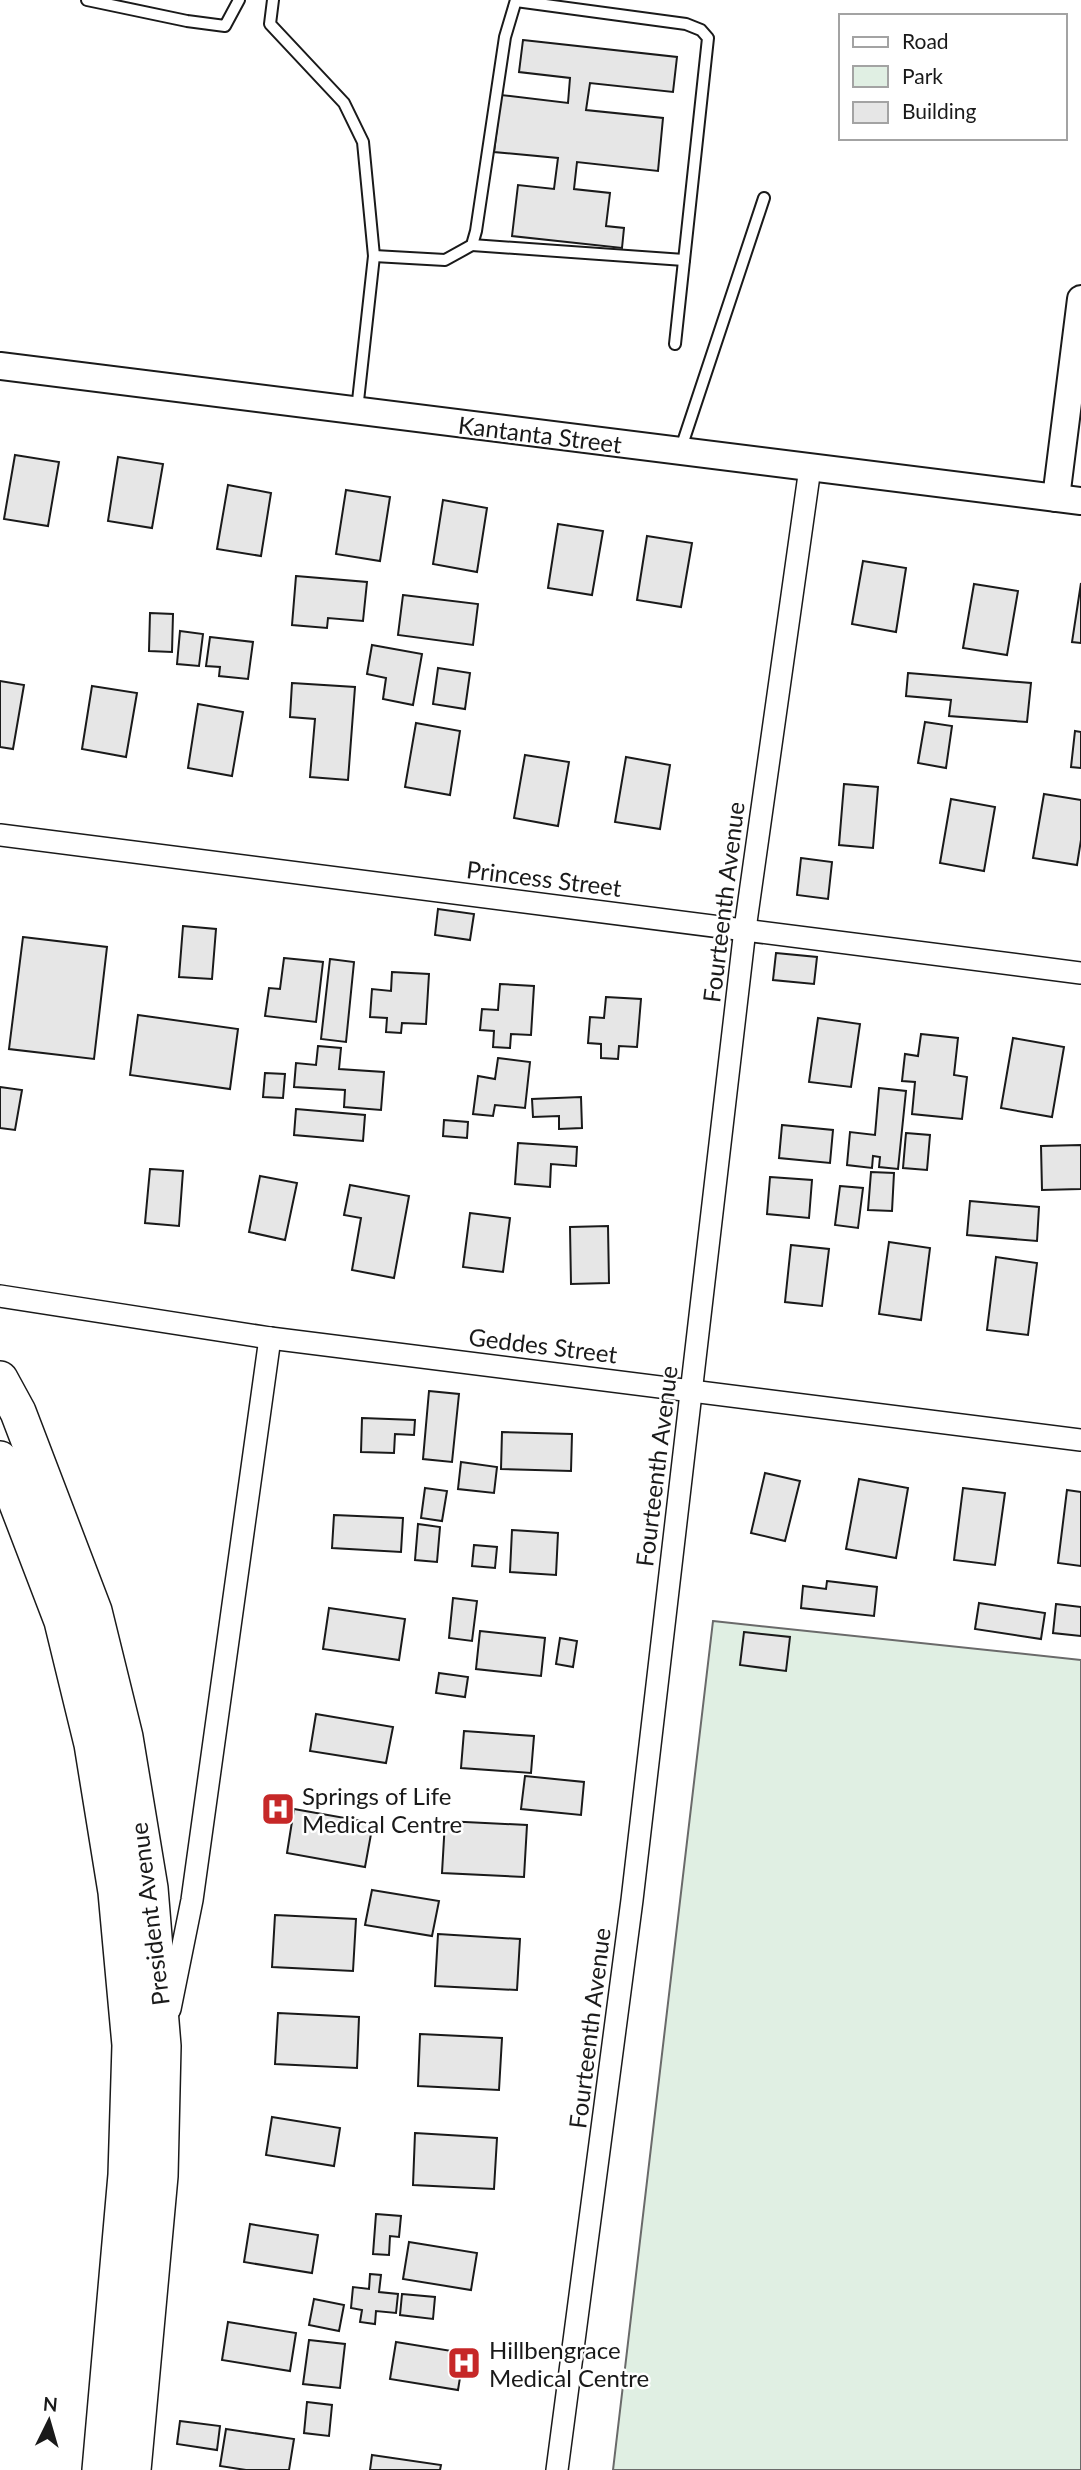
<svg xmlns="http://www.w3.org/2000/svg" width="1081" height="2470" font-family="Lato,sans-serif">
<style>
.green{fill:#e0efe3;stroke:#6a6a6a;stroke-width:2}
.building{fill:#e6e6e6;stroke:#1a1a1a;stroke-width:2}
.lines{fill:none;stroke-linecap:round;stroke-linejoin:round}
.service-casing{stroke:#1a1a1a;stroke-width:14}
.minor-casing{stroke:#1a1a1a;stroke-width:24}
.tertiary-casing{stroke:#1a1a1a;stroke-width:30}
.trunk-casing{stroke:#1a1a1a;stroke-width:38}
.service{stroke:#fff;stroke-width:10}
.minor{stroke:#fff;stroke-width:21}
.tertiary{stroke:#fff;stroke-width:26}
.trunk{stroke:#fff;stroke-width:35}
.labels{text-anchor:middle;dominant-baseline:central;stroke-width:5;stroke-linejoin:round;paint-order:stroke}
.street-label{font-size:24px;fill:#1a1a1a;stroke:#fff}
.poi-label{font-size:24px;fill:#1a1a1a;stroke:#fff;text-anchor:start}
</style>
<rect width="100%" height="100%" fill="#fff"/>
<path class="green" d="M713,1621L1081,1660V2470H613Z"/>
<g class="building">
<path d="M523,40L677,57L673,92L590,83L586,110L663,118L658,171L577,162L574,189L610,193L606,226L624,228L622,248L512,236L518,185L554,189L558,158L494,152L501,95L568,103L570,78L519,72Z"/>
<path d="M15,455L59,462L48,526L4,519Z"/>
<path d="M118,457L163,464L152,528L108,521Z"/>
<path d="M228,485L271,493L261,556L217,549Z"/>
<path d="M346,490L390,497L380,561L336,554Z"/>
<path d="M443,500L487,508L477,572L433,564Z"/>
<path d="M558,524L603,531L592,595L548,588Z"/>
<path d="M647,536L692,543L681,607L637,600Z"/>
<path d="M863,561L906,568L896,632L852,624Z"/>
<path d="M296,576L367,582L363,621L328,618L327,628L292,625Z"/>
<path d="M1081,583V643L1072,642Z"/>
<path d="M974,584L1018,591L1007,655L963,648Z"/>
<path d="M403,595L478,604L473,645L398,635Z"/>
<path d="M150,613L173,614L172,652L149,651Z"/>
<path d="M180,631L203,634L199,666L177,664Z"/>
<path d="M210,637L253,642L248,679L219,676L220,667L206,666Z"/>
<path d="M372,645L422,654L413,705L383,699L386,678L367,674Z"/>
<path d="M438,668L470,673L465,709L433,704Z"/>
<path d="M908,673L1031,683L1027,722L949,716L951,700L906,696Z"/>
<path d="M0,681L24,685L13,749L0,747Z"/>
<path d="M292,683L355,687L348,780L310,777L315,719L290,717Z"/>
<path d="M92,686L137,693L126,757L82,749Z"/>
<path d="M198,704L243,712L232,776L188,768Z"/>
<path d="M925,722L952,726L946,768L918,763Z"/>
<path d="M416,723L460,731L450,795L405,787Z"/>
<path d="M1075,731L1081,732V768L1071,767Z"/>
<path d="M525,755L569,762L558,826L514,818Z"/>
<path d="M626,757L670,765L660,829L615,822Z"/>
<path d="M844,784L878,787L873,848L839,845Z"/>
<path d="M1044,794L1081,800V840L1077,865L1033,858Z"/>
<path d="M951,799L995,807L984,871L940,863Z"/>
<path d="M801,858L832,862L828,899L797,895Z"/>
<path d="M438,909L474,914L470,940L435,935Z"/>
<path d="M183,926L216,929L212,979L179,977Z"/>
<path d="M23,937L107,947L94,1059L9,1049Z"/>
<path d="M776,953L817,957L814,984L773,980Z"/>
<path d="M284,958L323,962L316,1022L265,1016L269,988L280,989Z"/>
<path d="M330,959L354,962L346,1042L321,1039Z"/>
<path d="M392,972L429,974L426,1024L402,1023L401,1033L386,1032L387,1018L370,1017L372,989L391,991Z"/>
<path d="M500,984L534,986L531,1035L511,1034L510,1048L493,1047L494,1031L480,1030L482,1009L498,1010Z"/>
<path d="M606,997L641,999L637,1047L619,1046L618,1059L601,1058V1044L588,1043L590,1017L604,1018Z"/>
<path d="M138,1015L238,1029L230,1089L130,1075Z"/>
<path d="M818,1018L860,1024L851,1087L809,1082Z"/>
<path d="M921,1034L958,1038L954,1075L967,1077L962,1119L912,1114L915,1082L902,1081L905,1054L918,1056Z"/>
<path d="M1013,1038L1064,1047L1052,1117L1001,1108Z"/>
<path d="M318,1046L341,1048L339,1069L384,1072L381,1110L344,1107L345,1090L294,1087L296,1063L316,1065Z"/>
<path d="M498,1058L530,1062L525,1108L495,1105L493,1116L473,1114L478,1076L495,1079Z"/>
<path d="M265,1073L285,1074L283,1098L263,1097Z"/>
<path d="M0,1087L22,1090L15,1130L0,1128Z"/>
<path d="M879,1088L906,1091L898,1169L879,1167L880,1157L873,1156L872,1168L847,1165L850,1132L875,1135Z"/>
<path d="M581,1097L582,1128L559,1129V1116L533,1117L532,1099Z"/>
<path d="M296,1109L365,1115L363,1141L294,1135Z"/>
<path d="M444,1120L468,1122L467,1138L443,1136Z"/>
<path d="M782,1125L833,1130L830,1163L779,1158Z"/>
<path d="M906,1133L930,1135L927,1170L903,1168Z"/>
<path d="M518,1143L577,1147L576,1166L551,1164L550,1187L515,1184Z"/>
<path d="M1081,1145V1189L1042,1190L1041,1146Z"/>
<path d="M150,1169L183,1171L179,1226L145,1223Z"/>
<path d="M871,1172L894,1173L892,1211L868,1210Z"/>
<path d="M260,1176L297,1183L285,1240L249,1232Z"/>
<path d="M770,1177L812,1180L809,1218L767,1214Z"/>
<path d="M350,1185L409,1196L394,1278L352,1270L361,1218L344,1215Z"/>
<path d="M840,1186L863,1188L858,1228L835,1225Z"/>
<path d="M970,1201L1039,1207L1037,1241L967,1235Z"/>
<path d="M470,1213L510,1218L503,1272L463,1267Z"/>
<path d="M608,1226L609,1283L571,1284L570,1227Z"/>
<path d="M889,1242L930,1248L921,1320L879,1314Z"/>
<path d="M791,1245L829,1249L822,1306L785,1302Z"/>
<path d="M996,1257L1037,1263L1028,1335L987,1330Z"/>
<path d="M429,1391L459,1394L452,1462L423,1459Z"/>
<path d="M362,1418L415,1420L414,1435L395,1434L394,1453L361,1452Z"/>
<path d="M502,1432L572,1434L571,1471L501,1469Z"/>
<path d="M461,1462L497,1467L494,1493L458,1489Z"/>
<path d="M765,1473L800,1481L785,1541L751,1533Z"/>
<path d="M859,1479L908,1488L896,1558L846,1549Z"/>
<path d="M425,1488L447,1491L442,1521L421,1518Z"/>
<path d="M963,1488L1005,1493L995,1565L954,1560Z"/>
<path d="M1067,1490L1081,1492V1566L1058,1563Z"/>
<path d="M334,1515L403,1518L401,1552L332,1548Z"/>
<path d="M418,1524L440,1527L437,1562L415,1560Z"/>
<path d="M512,1530L558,1533L556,1575L510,1572Z"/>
<path d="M474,1545L497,1547L495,1568L472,1566Z"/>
<path d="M827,1581L877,1587L874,1616L801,1608L803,1586L826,1589Z"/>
<path d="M453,1598L477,1601L472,1641L449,1638Z"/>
<path d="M979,1603L1045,1613L1041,1639L975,1629Z"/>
<path d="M1056,1604L1081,1607V1636L1053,1633Z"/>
<path d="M329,1608L405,1619L399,1660L323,1649Z"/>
<path d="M480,1631L545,1638L541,1676L476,1669Z"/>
<path d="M744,1632L790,1637L786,1671L740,1665Z"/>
<path d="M560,1638L577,1641L573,1667L556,1664Z"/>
<path d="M439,1673L468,1677L465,1697L436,1693Z"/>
<path d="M316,1714L393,1727L386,1763L310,1751Z"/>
<path d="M464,1731L534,1736L531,1773L461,1768Z"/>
<path d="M525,1776L584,1782L581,1815L521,1809Z"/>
<path d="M294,1809L373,1823L365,1867L287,1853Z"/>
<path d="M445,1821L527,1825L524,1877L442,1873Z"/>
<path d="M372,1890L439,1901L432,1936L365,1925Z"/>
<path d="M275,1915L356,1919L353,1971L272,1967Z"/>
<path d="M438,1934L520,1939L517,1990L435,1986Z"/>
<path d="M278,2013L359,2017L357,2068L275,2064Z"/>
<path d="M420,2034L502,2038L499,2090L418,2086Z"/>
<path d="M272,2117L340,2128L334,2166L266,2155Z"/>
<path d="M415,2133L497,2138L494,2189L413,2185Z"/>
<path d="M376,2214L401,2216L399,2237L390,2236L389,2255L373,2254Z"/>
<path d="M250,2224L318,2235L312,2273L244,2262Z"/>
<path d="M409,2242L477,2253L471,2290L403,2279Z"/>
<path d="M370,2274L381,2275L379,2292L398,2294L396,2313L376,2311L375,2324L360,2322L362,2310L351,2308L353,2287L369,2289Z"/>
<path d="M402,2294L435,2297L433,2319L400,2315Z"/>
<path d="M314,2299L344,2305L339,2331L309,2325Z"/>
<path d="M228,2322L296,2333L290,2371L222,2360Z"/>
<path d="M309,2340L345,2344L340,2388L303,2384Z"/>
<path d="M396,2342L464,2353L458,2390L390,2379Z"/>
<path d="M307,2402L332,2405L329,2436L304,2433Z"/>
<path d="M180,2421L220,2426L217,2450L177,2444Z"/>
<path d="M226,2429L294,2439L289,2470H246L220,2466Z"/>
<path d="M372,2455L441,2465L440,2470H370Z"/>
</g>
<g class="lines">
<defs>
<g id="service">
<path d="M87,0L187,21L225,26L239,0"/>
<path d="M273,0L270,24L344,103L363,142L374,256L357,410"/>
<path d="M516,1L686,24L701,30L708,38L675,344"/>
<path d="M472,245L684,260"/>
<path d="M374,256L445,260L472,245L476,231L505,37L516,0"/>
<path d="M680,451L764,198"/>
</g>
<g id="minor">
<path d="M0,835L1081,973"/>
<path d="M0,1296L270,1338L1081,1440"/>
<path d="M170,2009L192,1900L270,1338"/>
<path d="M557,2470L632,1900L745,929L810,468"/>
</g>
<g id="tertiary">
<path d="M0,366L1081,501"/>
<path d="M1056,498L1081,299"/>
</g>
<g id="trunk">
<path d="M0,1379L18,1412L94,1611L125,1737L150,1888L163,2046L160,2176L133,2470"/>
<path d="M0,1459L62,1621L92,1744L116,1892L130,2045L126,2175L100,2470"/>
</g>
</defs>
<use href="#service" class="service-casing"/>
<use href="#minor" class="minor-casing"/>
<use href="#tertiary" class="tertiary-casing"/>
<use href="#trunk" class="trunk-casing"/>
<use href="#service" class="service"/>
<use href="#minor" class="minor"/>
<use href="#tertiary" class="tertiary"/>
<use href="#trunk" class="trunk"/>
</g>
<defs>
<symbol id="hospital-square" viewBox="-11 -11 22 22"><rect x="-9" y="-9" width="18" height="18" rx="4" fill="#c62828" stroke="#fff"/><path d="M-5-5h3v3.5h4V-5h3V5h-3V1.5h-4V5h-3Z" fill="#fff"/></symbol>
</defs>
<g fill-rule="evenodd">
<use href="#hospital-square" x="259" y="1790" width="38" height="38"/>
<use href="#hospital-square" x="445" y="2344" width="38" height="38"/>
</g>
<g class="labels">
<g class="street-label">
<text transform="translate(540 434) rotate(7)">Kantanta Street</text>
<text transform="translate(544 878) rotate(7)">Princess Street</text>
<text transform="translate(723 902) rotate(-83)">Fourteenth Avenue</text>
<text transform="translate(543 1345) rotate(7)">Geddes Street</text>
<text transform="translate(656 1466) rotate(-83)">Fourteenth Avenue</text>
<text transform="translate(149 1914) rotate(-97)">President Avenue</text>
<text transform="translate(589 2028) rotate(-83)">Fourteenth Avenue</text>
</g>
<g class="poi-label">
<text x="302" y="1795">Springs of Life<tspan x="302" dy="28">Medical Centre</tspan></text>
<text x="489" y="2349">Hillbengrace<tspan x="489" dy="28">Medical Centre</tspan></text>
</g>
</g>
<rect x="839" y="14" width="228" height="126" fill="#ffffff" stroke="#a3a3a3" stroke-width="2"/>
<rect x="853" y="37" width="35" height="10" fill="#ffffff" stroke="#a3a3a3" stroke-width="2"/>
<text x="902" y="49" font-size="21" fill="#1a1a1a">Road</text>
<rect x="853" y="66" width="35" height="21" fill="#e0efe3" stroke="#a3a3a3" stroke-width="2"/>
<text x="902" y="84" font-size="21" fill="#1a1a1a">Park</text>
<rect x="853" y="102" width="35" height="21" fill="#e6e6e6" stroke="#a3a3a3" stroke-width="2"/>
<text x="902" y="119" font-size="21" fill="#1a1a1a">Building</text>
<g transform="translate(49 2421) rotate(5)" stroke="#ffffff" stroke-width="5" paint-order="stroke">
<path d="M0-5L12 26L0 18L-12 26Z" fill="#1a1a1a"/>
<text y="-10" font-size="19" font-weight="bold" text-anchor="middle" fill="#1a1a1a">N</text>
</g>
</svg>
